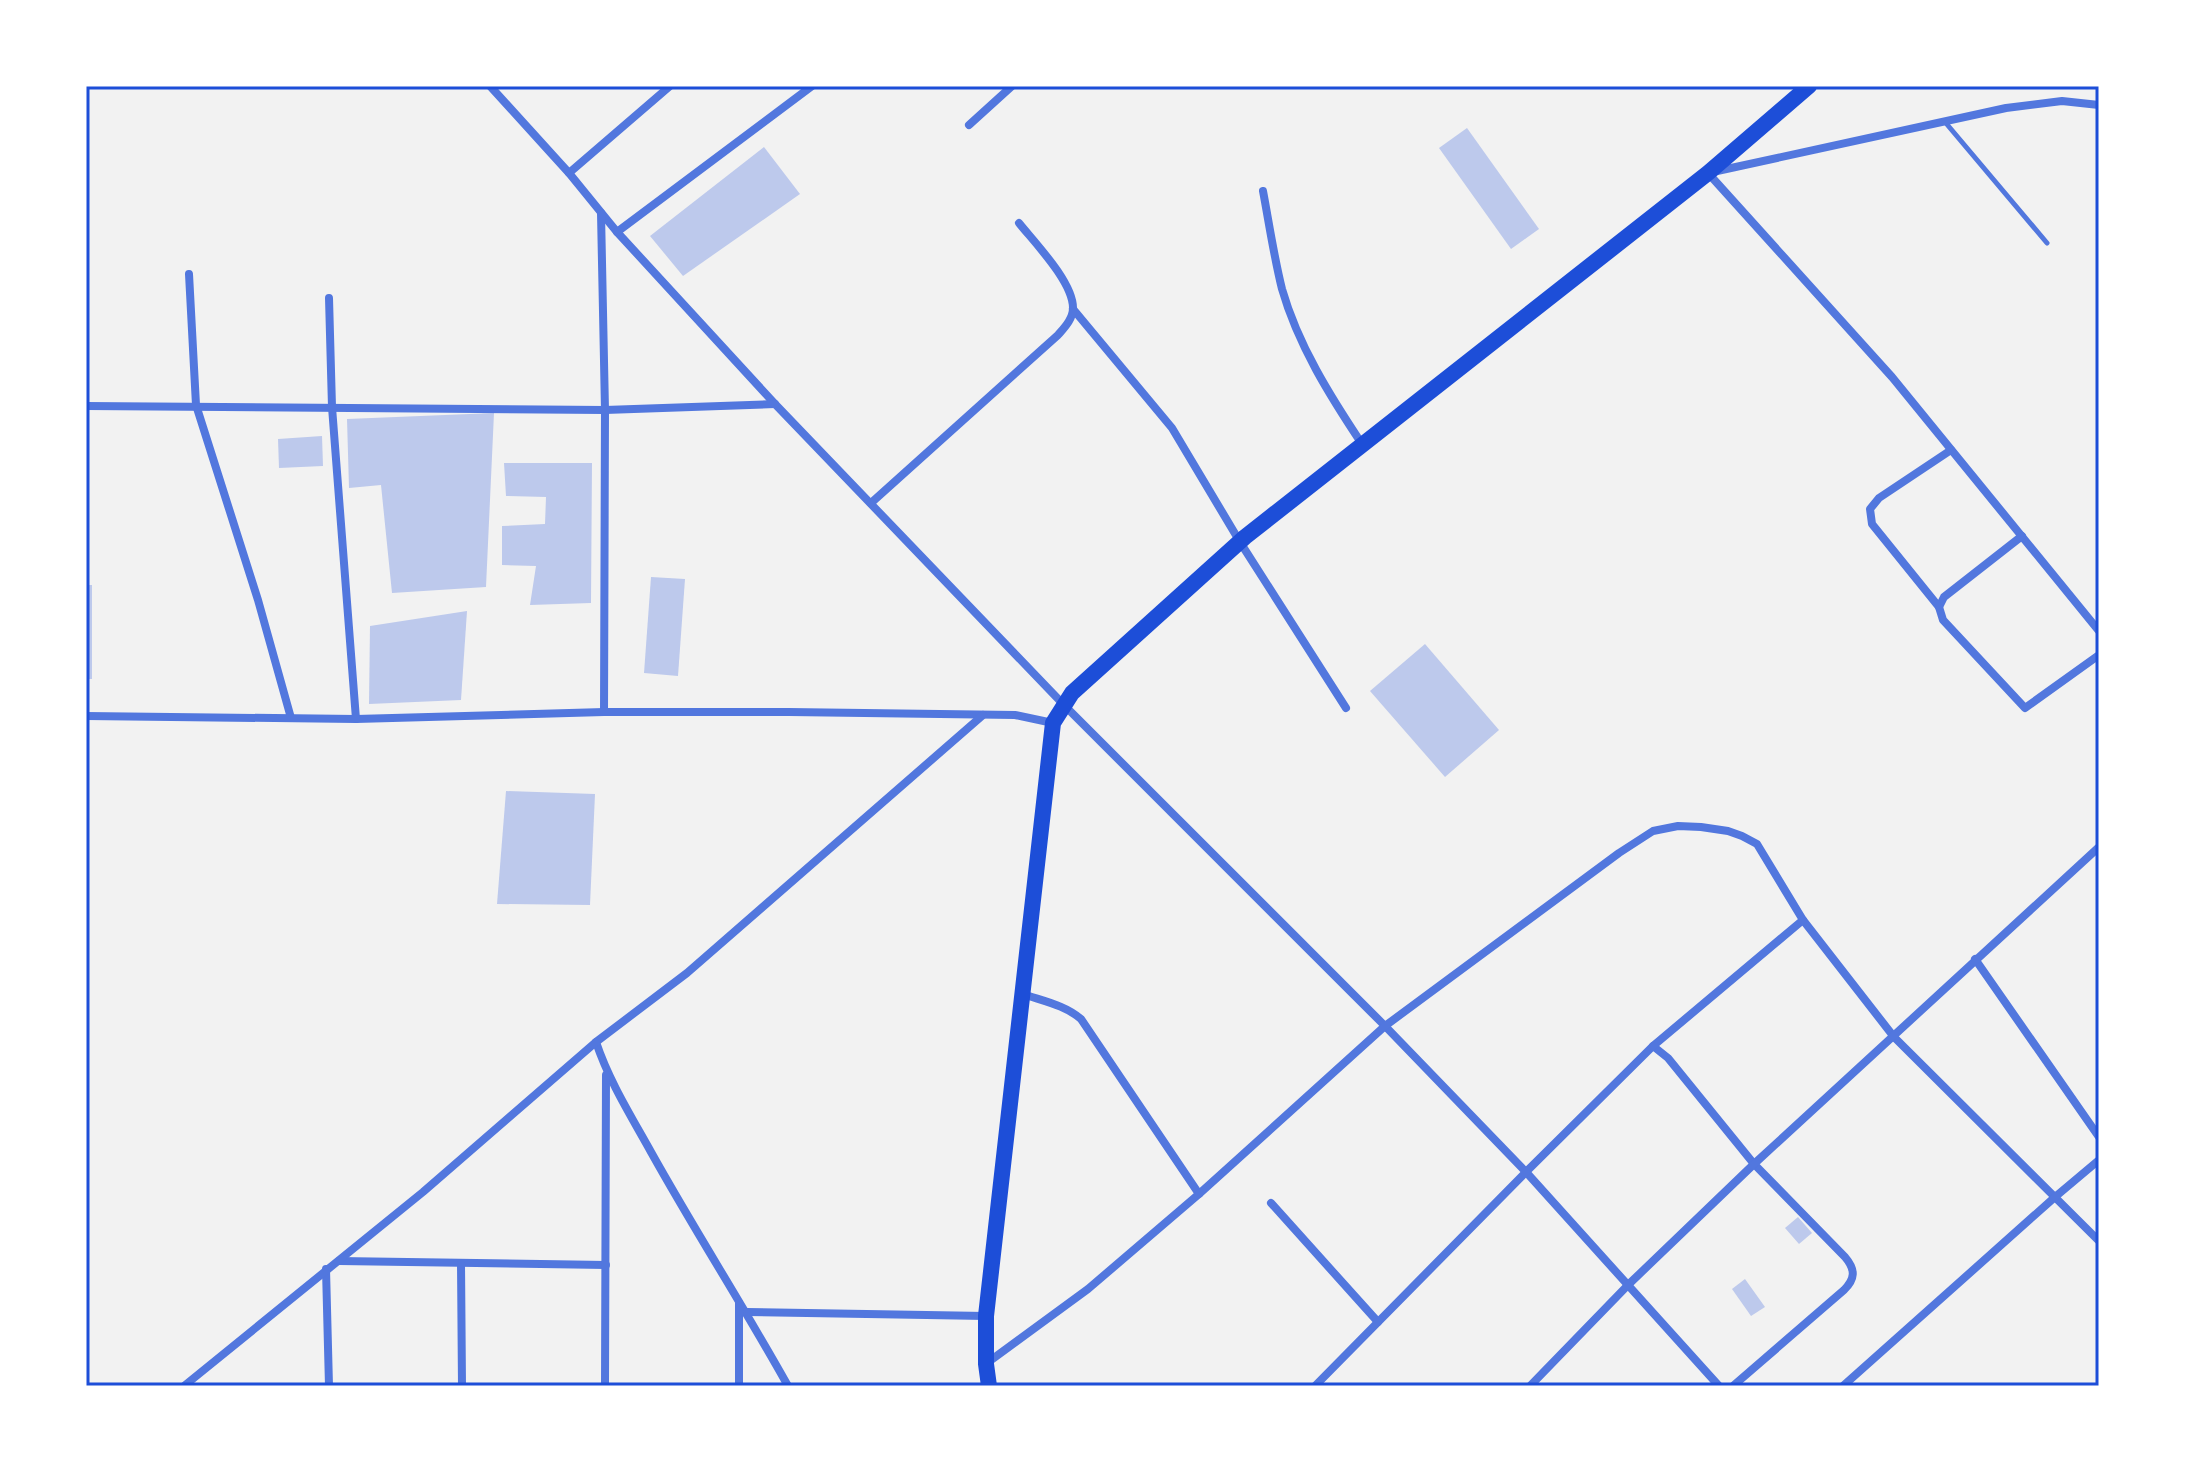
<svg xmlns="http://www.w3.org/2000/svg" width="2185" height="1472" font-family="'DM Sans',sans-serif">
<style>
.building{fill:#bdc9ec}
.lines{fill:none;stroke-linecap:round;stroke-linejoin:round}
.service{stroke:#5277de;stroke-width:5}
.minor{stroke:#5277de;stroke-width:8}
.secondary{stroke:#1d4ed8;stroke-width:16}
.neatline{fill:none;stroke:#1d4ed8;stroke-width:3}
</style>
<rect width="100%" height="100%" fill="#f2f2f2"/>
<g class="building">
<path d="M1467,128L1539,229L1511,249L1439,148Z"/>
<path d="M764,147L800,194L683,276L650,236Z"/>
<path d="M494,413L486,587L392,593L381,485L349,488L347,419Z"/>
<path d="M322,436L323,466L279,468L278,439Z"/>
<path d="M504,463H592L591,603L530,605L536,566L502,565V526L545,524L546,497L506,496Z"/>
<path d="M651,577L685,579L678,676L644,673Z"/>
<rect x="86" y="585" width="6" height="94"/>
<path d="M467,611L461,700L369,704L370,626Z"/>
<path d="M1425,644L1499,730L1445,777L1370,691Z"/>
<path d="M506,791L595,794L590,905L497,904Z"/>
<path d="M1798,1217L1812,1233L1799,1244L1785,1228Z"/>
<path d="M1745,1279L1765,1307L1751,1316L1732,1289Z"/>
</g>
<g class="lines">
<path class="service" d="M1945,122L2047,243"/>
<g class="minor">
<path d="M490,86L569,173L617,232L775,404L1063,704L1385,1026L1526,1172L1719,1386"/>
<path d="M2099,105L2062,101L2006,108L1708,173L1892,377L2099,631"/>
<path d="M969,125L1012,86"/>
<path d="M569,173L670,86"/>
<path d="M1263,191C1269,223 1274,257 1282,289C1298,345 1330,396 1362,444"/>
<path d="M601,213L605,410L604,712"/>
<path d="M617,232L812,86"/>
<path d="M189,274L196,405L258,600L291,718"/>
<path d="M329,298L332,407L356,719"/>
<path d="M1073,309L1172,428L1240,542L1346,708"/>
<path d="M86,406L605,410L775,404"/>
<path d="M871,503L1058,335C1064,328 1073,319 1073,308C1073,282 1035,243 1019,223"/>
<path d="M2022,536L1944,597L1939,607L1943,620L2025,708L2099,655"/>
<path d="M1939,607L1872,524L1870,509L1879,498L1951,450"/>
<path d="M86,716L356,719L604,712H789L1015,715L1053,723"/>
<path d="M1975,959L2099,1137"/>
<path d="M1023,994C1043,1001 1065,1005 1081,1019L1199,1194"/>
<path d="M596,1042C609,1081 631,1116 651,1152C695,1231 744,1307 788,1386"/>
<path d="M1653,1046L1668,1058L1754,1164L1845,1257C1856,1270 1855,1279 1844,1290L1733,1386"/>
<path d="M1271,1203L1378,1322"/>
<path d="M339,1261L606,1265"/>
<path d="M461,1263L462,1386"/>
<path d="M326,1269L329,1386"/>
<path d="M747,1312L986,1316"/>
<path d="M987,1363L1088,1289L1199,1194L1385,1026L1619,853L1653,831L1678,826L1701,827L1728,831L1742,836L1757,844L1803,920L1894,1037L2099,1241"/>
<path d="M184,1386L423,1192L596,1042L687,973L983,715"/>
<path d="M605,1386L606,1075"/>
<path d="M739,1386V1303"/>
<path d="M1315,1386L1526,1172L1653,1046L1803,920"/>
<path d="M1530,1386L1629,1284L1754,1164L2099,847"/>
<path d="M1843,1386L2055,1197L2099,1160"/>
</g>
<path class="secondary" d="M989,1386L986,1364V1316L1053,723L1072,693L1245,537L1708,173L1809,86"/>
</g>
<rect width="2185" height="1472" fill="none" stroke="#ffffff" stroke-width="176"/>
<rect x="88" y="88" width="2009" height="1296" class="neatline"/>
</svg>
